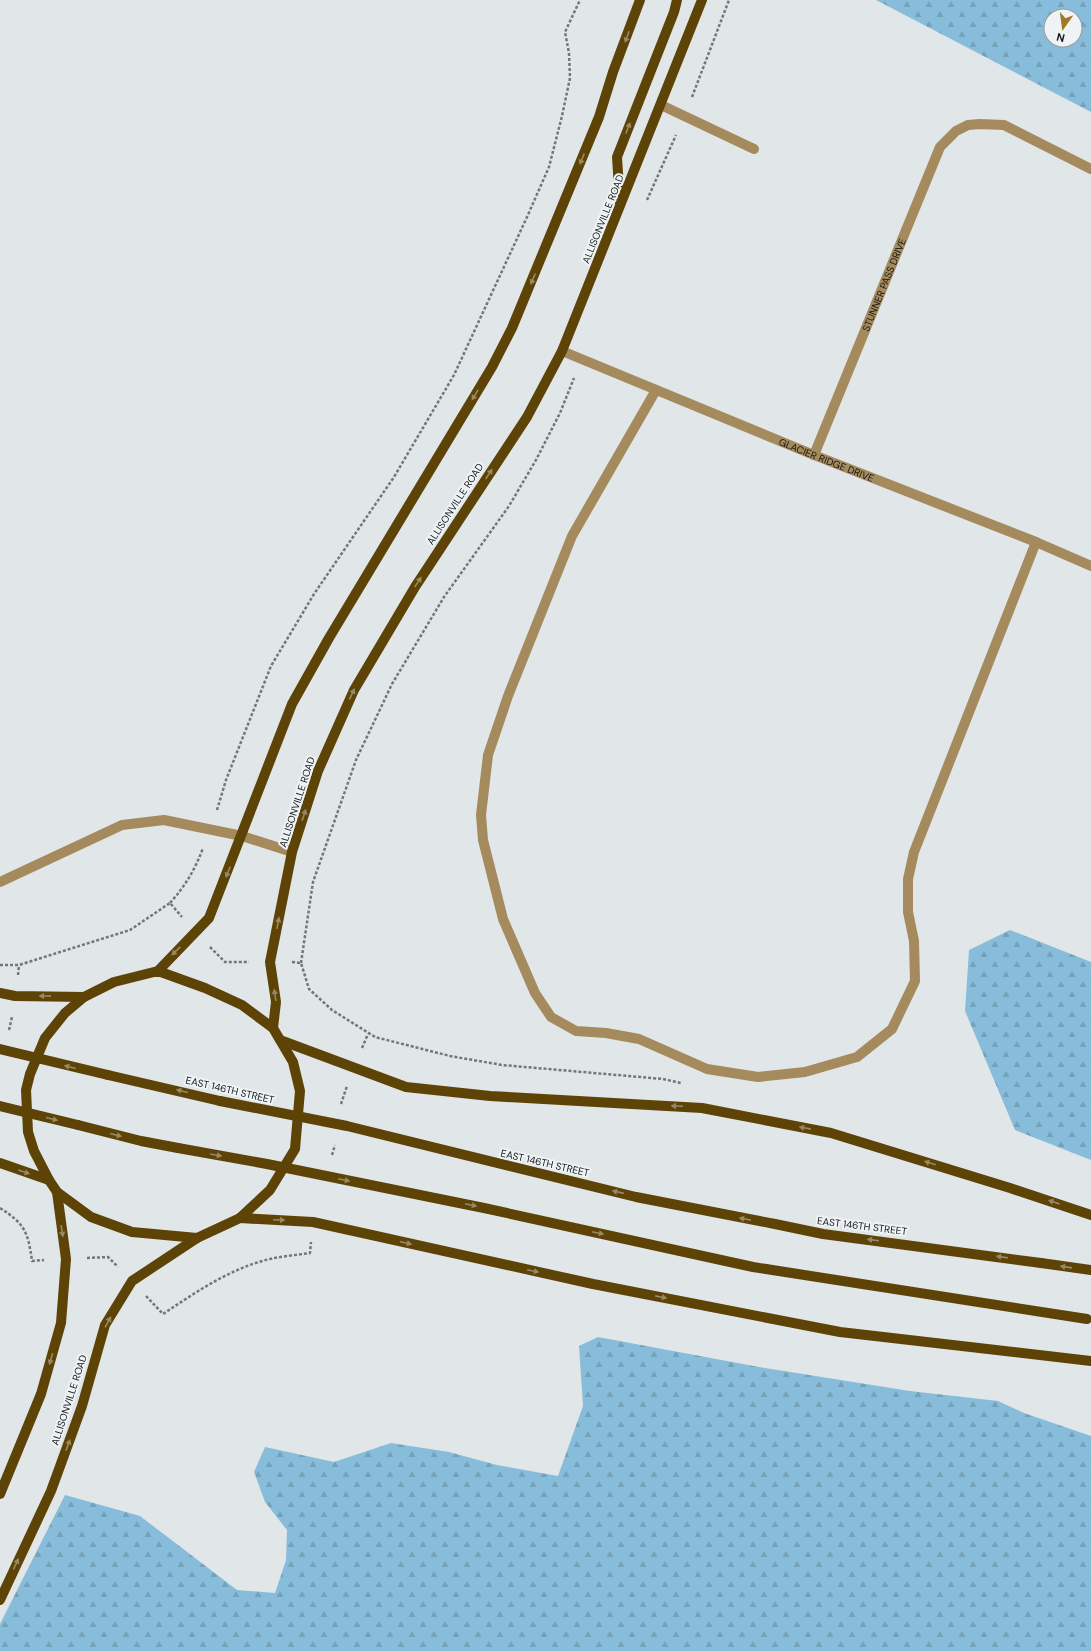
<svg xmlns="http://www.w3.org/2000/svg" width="1091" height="1651" font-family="'DM Sans',sans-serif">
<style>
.forest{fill:url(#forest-firs);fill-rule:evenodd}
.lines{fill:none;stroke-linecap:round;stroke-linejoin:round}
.path{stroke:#737779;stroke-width:2.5;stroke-dasharray:3 2;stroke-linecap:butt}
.minor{stroke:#a48a5c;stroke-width:10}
.major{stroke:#5e4306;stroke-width:10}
.major-bridge{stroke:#5e4306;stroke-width:10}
.oneway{fill:#988966}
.labels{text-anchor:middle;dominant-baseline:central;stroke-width:4;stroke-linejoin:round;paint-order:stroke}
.street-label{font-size:10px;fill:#161819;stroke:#eef3f6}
</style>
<defs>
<pattern id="forest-firs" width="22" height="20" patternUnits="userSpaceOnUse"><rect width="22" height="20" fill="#87bdda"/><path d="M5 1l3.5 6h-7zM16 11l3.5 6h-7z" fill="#74a2ba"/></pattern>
</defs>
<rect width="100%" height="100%" fill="#e1e6e9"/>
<g class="forest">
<path d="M876,0H1091V112ZM1051,16H1075V40H1051Z"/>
<path d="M1010,930L1091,962V1160L1015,1130L965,1011L969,950Z"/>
<path d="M598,1337L759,1367L910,1391L998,1401L1024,1413L1091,1436V1651H0V1624L65,1495L140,1516L237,1590L275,1593L286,1560L287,1530L265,1502L254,1472L265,1447L334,1462L391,1443L449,1452L497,1465L558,1476L583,1406L579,1346Z"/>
</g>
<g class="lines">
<g class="path">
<path d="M692,97L729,0"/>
<path d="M647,200L676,135"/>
<path d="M217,810L226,780L271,666L314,594L394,477L454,375L527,217L549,167L562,116L570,78L569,53L565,32L580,0"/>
<path d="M170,903C185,886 195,870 203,848"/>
<path d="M210,947L225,962H249"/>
<path d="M292,962L301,963L309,989L332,1010L375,1037L450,1056L502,1065L663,1079L681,1083"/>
<path d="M301,963L313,882L356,760L392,684L444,597L509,506L536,460L560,413L574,378"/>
<path d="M0,965H19L130,930L170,903L182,917"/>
<path d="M18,975L19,965"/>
<path d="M9,1030L12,1017"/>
<path d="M362,1048L368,1034"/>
<path d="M341,1104L347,1086"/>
<path d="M332,1155L335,1145"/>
<path d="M0,1208C25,1224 28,1232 32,1261L44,1260"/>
<path d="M87,1258L108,1257L118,1267"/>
<path d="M146,1296L163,1314C196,1292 231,1268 270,1259C283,1256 297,1255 310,1253L311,1242"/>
</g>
<g class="minor">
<path d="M661,105L754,149"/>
<path id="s1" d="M562,351L814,455L1036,542L1091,566"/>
<path d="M656,390L572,536L508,696L488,755L481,815L483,840L503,919L535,993L551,1017L576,1031L606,1033L639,1039L707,1069L758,1077L805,1072L857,1057L892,1029L915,981L914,941L908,912V879L914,852L1036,542"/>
<path id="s2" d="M814,455L940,147L956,131L968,125L980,124L1004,125L1091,169"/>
<path d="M0,882L122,825L164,820L242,836L292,852"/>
</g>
<g class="major">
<path d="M620,204L617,157L674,12L677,0"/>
<path d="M158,971L209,918L292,704L329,638L492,367L512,328L599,117L613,72L640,0"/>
<path d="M158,971L205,988L242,1005L273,1028L293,1062L300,1091L295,1149L270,1190L240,1218L197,1238L132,1232L91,1217L57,1192L49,1180L34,1151L28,1132L26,1090L30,1074L45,1038L65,1013L84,997L114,982Z"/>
<path d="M0,993L15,996L84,997"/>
<path d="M273,1028L276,1002L270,962L292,852L318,771L354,690L415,587L527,417L562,351L702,0"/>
<path d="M280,1040L406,1087L490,1096L702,1108L831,1133L1010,1188L1091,1215"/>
<path d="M108,1075L220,1101"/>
<path d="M78,1125L141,1141L178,1148"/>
<path d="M0,1163L49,1180"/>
<path d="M240,1218L313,1222L593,1284L840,1332L1091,1361"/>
<path d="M1041,1263L1091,1270"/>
<path d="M0,1494L41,1394L61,1323L66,1259L57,1192"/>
<path d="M0,1600L51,1491L82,1406L105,1325L132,1281L197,1238"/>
</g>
<g class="major-bridge">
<path d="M0,1049L108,1075"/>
<path d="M220,1101L347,1126L636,1197L775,1224L823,1234L1041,1263"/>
<path d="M0,1106L78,1125"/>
<path d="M178,1148L267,1164L484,1208L753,1267L1087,1319"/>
</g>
</g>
<defs><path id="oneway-solid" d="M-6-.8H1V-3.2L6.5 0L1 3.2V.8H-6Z"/></defs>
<g class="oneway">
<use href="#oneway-solid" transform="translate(627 37) rotate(110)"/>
<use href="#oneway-solid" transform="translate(628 128) rotate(-69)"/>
<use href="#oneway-solid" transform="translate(582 159) rotate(112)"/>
<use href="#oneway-solid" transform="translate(533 279) rotate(113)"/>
<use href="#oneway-solid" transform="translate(475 395) rotate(121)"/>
<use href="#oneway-solid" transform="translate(489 474) rotate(-57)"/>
<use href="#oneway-solid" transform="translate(418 582) rotate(-57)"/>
<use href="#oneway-solid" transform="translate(352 694) rotate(-65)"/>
<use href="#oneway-solid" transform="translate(304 815) rotate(-72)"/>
<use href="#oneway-solid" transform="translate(228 872) rotate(112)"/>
<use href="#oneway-solid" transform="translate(278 923) rotate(-79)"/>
<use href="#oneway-solid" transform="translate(176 951) rotate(136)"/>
<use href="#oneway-solid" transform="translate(275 995) rotate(-98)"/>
<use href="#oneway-solid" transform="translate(45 996) rotate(-179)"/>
<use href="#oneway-solid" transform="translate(70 1067) rotate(-165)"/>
<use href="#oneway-solid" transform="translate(182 1091) rotate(-166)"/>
<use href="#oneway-solid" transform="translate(677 1106) rotate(-177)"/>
<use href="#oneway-solid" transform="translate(52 1119) rotate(14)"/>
<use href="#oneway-solid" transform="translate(805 1128) rotate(-169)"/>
<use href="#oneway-solid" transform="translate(116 1135) rotate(14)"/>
<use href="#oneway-solid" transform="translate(216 1155) rotate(10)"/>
<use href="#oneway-solid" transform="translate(930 1163) rotate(-163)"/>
<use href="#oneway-solid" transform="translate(24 1172) rotate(19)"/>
<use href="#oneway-solid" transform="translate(344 1180) rotate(12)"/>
<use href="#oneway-solid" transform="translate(618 1192) rotate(-167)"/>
<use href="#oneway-solid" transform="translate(1054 1202) rotate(-161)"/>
<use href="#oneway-solid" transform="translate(471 1205) rotate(12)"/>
<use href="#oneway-solid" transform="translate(745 1219) rotate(-169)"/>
<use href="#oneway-solid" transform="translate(279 1220) rotate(3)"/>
<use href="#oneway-solid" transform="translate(62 1231) rotate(81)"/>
<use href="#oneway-solid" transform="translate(598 1233) rotate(12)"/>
<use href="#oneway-solid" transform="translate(873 1240) rotate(-173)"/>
<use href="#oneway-solid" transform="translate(406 1243) rotate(13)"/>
<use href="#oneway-solid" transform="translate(1002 1257) rotate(-172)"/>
<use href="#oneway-solid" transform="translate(1066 1267) rotate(-172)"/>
<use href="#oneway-solid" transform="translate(533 1271) rotate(12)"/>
<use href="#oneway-solid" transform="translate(661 1297) rotate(11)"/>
<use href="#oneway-solid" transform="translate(108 1322) rotate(-61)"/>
<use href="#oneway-solid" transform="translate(51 1359) rotate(106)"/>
<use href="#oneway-solid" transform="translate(68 1445) rotate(-70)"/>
<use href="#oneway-solid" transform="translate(16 1564) rotate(-65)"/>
</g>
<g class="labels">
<g class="street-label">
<text transform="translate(603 219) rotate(-68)">ALLISONVILLE ROAD</text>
<text stroke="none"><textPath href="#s2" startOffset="184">STUNNER PASS DRIVE</textPath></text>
<text stroke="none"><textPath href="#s1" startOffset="286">GLACIER RIDGE DRIVE</textPath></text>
<text transform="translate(455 504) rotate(-57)">ALLISONVILLE ROAD</text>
<text transform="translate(297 802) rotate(-72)">ALLISONVILLE ROAD</text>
<text transform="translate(230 1090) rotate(13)">EAST 146TH STREET</text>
<text transform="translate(545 1163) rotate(13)">EAST 146TH STREET</text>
<text transform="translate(862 1226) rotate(7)">EAST 146TH STREET</text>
<text transform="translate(69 1400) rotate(-72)">ALLISONVILLE ROAD</text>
</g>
</g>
<g transform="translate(1063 28) rotate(194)"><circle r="19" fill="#eef3f6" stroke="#989b9e"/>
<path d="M0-3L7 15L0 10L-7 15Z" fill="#a07826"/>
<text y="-6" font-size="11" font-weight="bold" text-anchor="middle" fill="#161819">N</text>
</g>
</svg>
